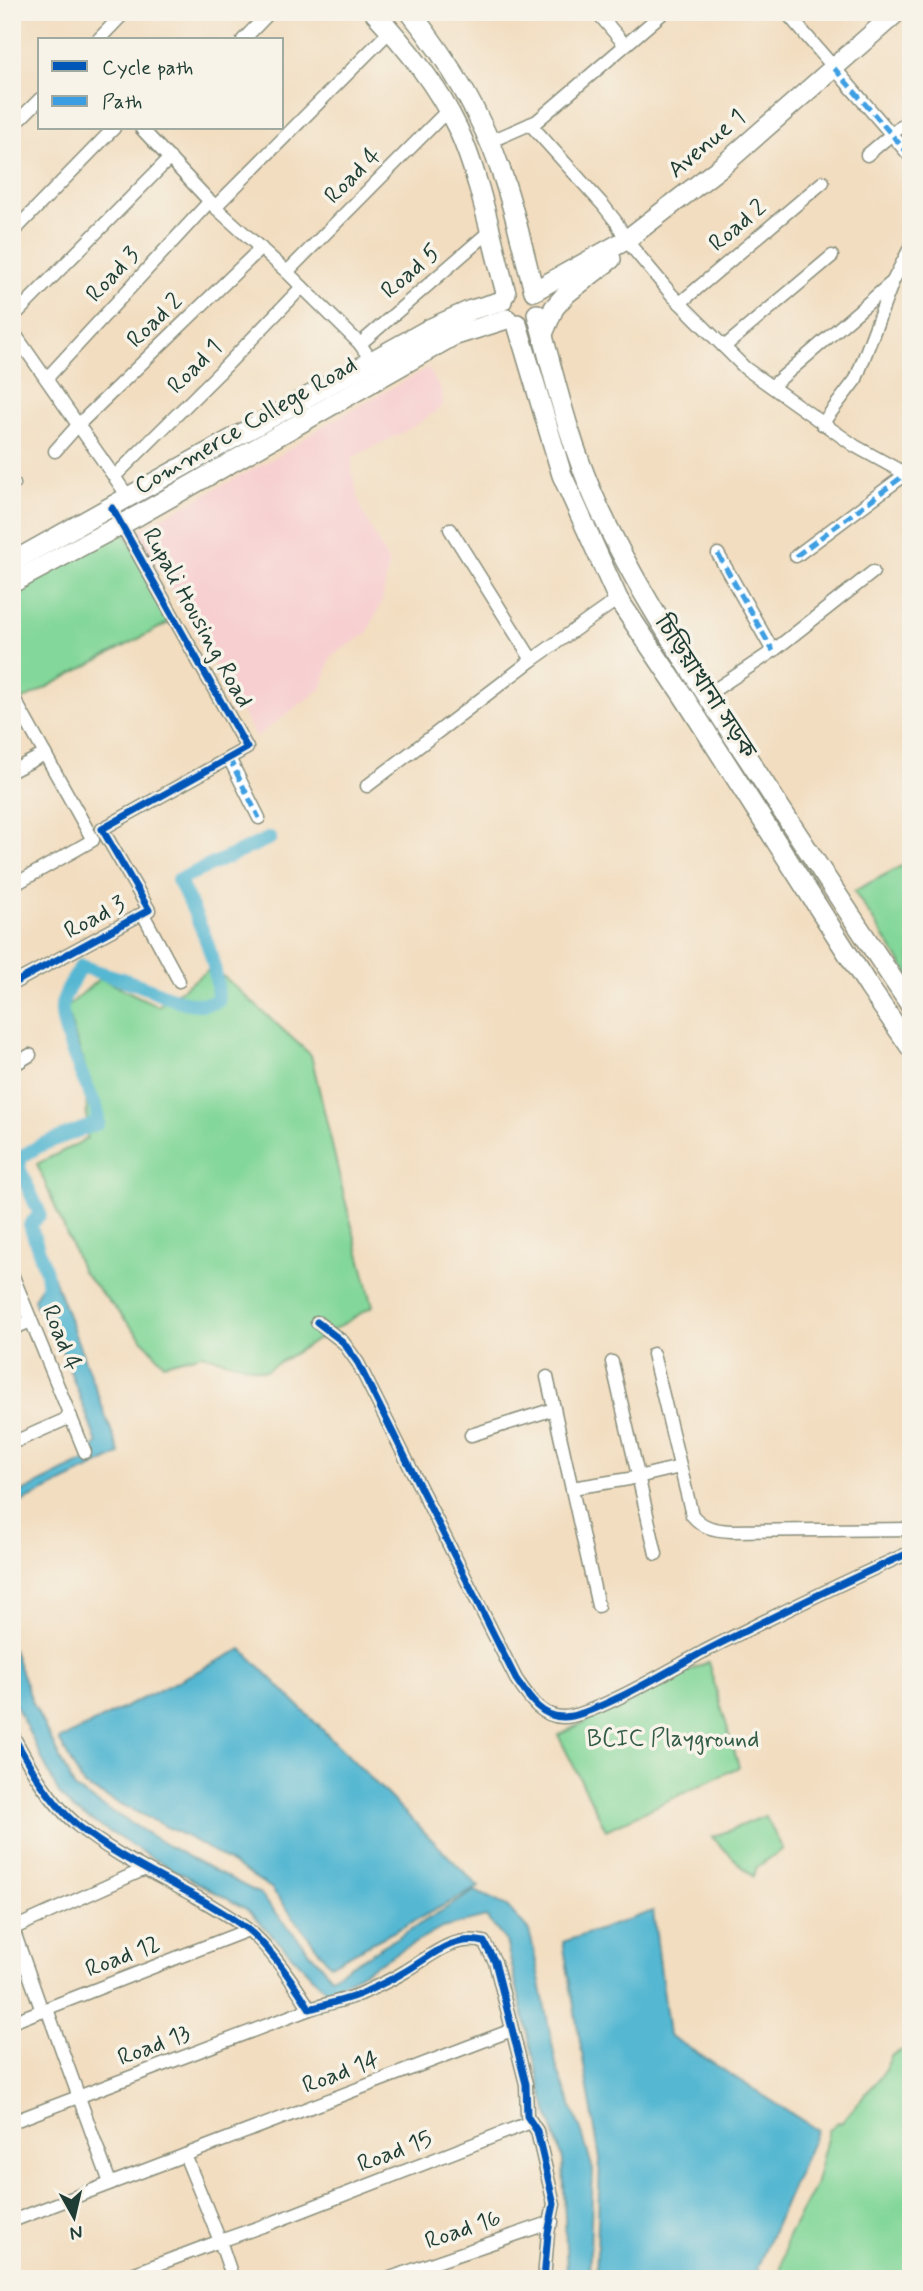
<svg xmlns="http://www.w3.org/2000/svg" width="923" height="2291" font-family="Mynerve,'Noto Sans Bengali',sans-serif">
<style>
.built{fill:#f7cfd0}
.green{fill:#83d79a;stroke:#518a67;stroke-width:2}
.water{fill:#54b7d2;stroke:#3a7a83;stroke-width:2}
.lines{fill:none;stroke-linecap:round;stroke-linejoin:round}
.canal{stroke:#54b7d2;stroke-width:14}
.street-casing{stroke:#888d7a;stroke-width:15}
.secondary-casing{stroke:#888d7a;stroke-width:22}
.street{stroke:#fff;stroke-width:12}
.secondary{stroke:#fff;stroke-width:19}
.quiet{stroke:#3c9ee2;stroke-width:5;stroke-dasharray:10 5;stroke-linecap:butt}
.cycleway-casing{stroke:#f7f3e8;stroke-width:11}
.cycleway{stroke:#0057b8;stroke-width:7}
.labels{text-anchor:middle;dominant-baseline:central;stroke-width:7;stroke-linejoin:round;paint-order:stroke}
.street-label{font-size:24px;fill:#1f3d34;stroke:#f7f3e8}
.park-label{font-size:24px;fill:#335c48;stroke:#f7f3e8}
</style>
<rect width="100%" height="100%" fill="#f7f3e8"/>
<filter id="ink" filterUnits="userSpaceOnUse"><feTurbulence type="fractalNoise" baseFrequency=".0143" numOctaves="2"/><feDisplacementMap in="SourceGraphic" scale="14" xChannelSelector="R" yChannelSelector="G"/><feConvolveMatrix kernelMatrix="1 2 1 2 8 2 1 2 1" color-interpolation-filters="sRGB"/></filter>
<filter id="wash" filterUnits="userSpaceOnUse"><feTurbulence type="fractalNoise" baseFrequency=".00686" numOctaves="4" result="noise"/><feDisplacementMap in="SourceGraphic" scale="28" xChannelSelector="R" yChannelSelector="G"/><feGaussianBlur stdDeviation="1.57" result="paint"/><feColorMatrix in="noise" values="0 0 0 0 0 0 0 0 0 0 0 0 0 0 0 0 0 1.4 0 .05"/><feComposite in="paint" operator="in"/></filter>
<g filter="url(#wash)">
<rect width="100%" height="100%" fill="#f2ddc0"/>
<path class="built" d="M428,368L442,392L443,406L415,426L352,458V473L361,508L389,564L382,601L367,634L331,656L322,688L256,737L137,531L283,453L323,426Z"/>
<g class="green">
<path d="M121,525L172,621L23,700L12,680V583Z"/>
<path d="M911,861V978L854,891Z"/>
<path d="M213,967L311,1055L344,1196L373,1306L265,1371L202,1354L164,1364L82,1271L37,1164L87,1139L86,1070L66,1008L100,978L158,1006Z"/>
<path d="M708,1662L739,1767L606,1830L558,1735Z"/>
<path d="M765,1816L783,1849L757,1867L753,1877L712,1837Z"/>
<path d="M911,2046V2279H779L787,2238L815,2186L829,2130L838,2122L841,2123L883,2074L892,2055Z"/>
</g>
<g class="water">
<path d="M53,1276L120,1454L12,1507V1497L84,1461L97,1443L49,1315L37,1309L34,1299L44,1281Z"/>
<path d="M12,1647L32,1701L75,1789L170,1847L260,1894L331,1977L475,1891L507,1906L529,1931L532,1942L557,2069L582,2133L593,2170L589,2279H567L563,2160L542,2093L506,1941L486,1917L442,1928L327,1992L248,1910L154,1859L74,1810L59,1794L12,1697Z"/>
<path d="M242,1649L479,1887L330,1965L271,1888L199,1843L84,1786L59,1740Z"/>
<path d="M653,1911L669,2035L817,2130L757,2268L762,2279H596L600,2159L563,1942Z"/>
</g>
<g class="lines">
<path class="canal" d="M49,1299L46,1272L30,1225L40,1214L19,1168L21,1157L41,1145L98,1123L97,1110C88,1088 55,1022 63,1001C67,989 75,977 81,966C100,973 120,978 139,985C165,994 190,1011 218,1001C218,957 198,918 178,880L270,838"/>
</g>
</g>
<g filter="url(#ink)">
<g class="lines">
<defs>
<g id="street">
<path d="M597,12L625,45"/>
<path d="M786,12L911,157"/>
<path d="M98,40L125,12"/>
<path d="M243,40L270,12"/>
<path d="M530,124L603,205L617,223L626,240L672,295L745,368L855,446L906,474L911,484"/>
<path d="M12,127L40,99"/>
<path d="M141,128L215,207L287,272L360,344L371,360"/>
<path d="M489,142L537,121L664,12"/>
<path d="M867,155L911,118"/>
<path d="M215,207L391,30"/>
<path d="M12,233L114,128"/>
<path d="M287,272L448,110"/>
<path d="M680,303L823,182"/>
<path d="M12,318L170,158"/>
<path d="M12,330L129,498"/>
<path d="M360,344L490,231"/>
<path d="M724,347L832,256"/>
<path d="M47,378L210,201"/>
<path d="M772,386L890,284"/>
<path d="M822,424L856,379L893,281L911,246"/>
<path d="M55,451L79,424L261,248"/>
<path d="M115,476L220,372L302,287"/>
<path d="M12,485L14,484"/>
<path d="M450,529L532,660"/>
<path d="M718,554L773,651"/>
<path d="M796,556L906,474L911,459"/>
<path d="M12,695L93,840L12,886"/>
<path d="M707,695L773,651L873,572"/>
<path d="M229,758L259,818"/>
<path d="M12,771L45,754"/>
<path d="M367,786L532,660L618,599"/>
<path d="M143,914L179,981"/>
<path d="M12,984L149,910L102,829L247,748L119,520"/>
<path d="M12,1066L30,1055"/>
<path d="M12,1274L85,1452"/>
<path d="M317,1322L343,1342L358,1363L516,1679C528,1696 540,1717 563,1717C590,1718 675,1667 703,1652C772,1617 841,1583 911,1552"/>
<path d="M12,1329L31,1321"/>
<path d="M653,1354L692,1515C703,1528 714,1530 731,1531L911,1529"/>
<path d="M612,1362L656,1554"/>
<path d="M547,1377L598,1606"/>
<path d="M471,1435L554,1409"/>
<path d="M12,1443L71,1417"/>
<path d="M572,1488L629,1479L680,1467"/>
<path d="M12,1734C30,1767 48,1800 77,1825C128,1867 195,1890 247,1929C269,1946 295,1985 310,2009C328,2003 350,2000 367,1991C380,1985 393,1979 406,1971C430,1957 453,1934 484,1942L495,1962L526,2084L527,2116L537,2131L554,2204L548,2233L544,2279"/>
<path d="M12,1929L145,1869"/>
<path d="M13,1929L42,2011"/>
<path d="M47,2009L110,2183"/>
<path d="M12,2022L248,1930"/>
<path d="M12,2122L310,2009"/>
<path d="M185,2155L512,2030"/>
<path d="M12,2221L185,2155L220,2241L274,2222L531,2122"/>
<path d="M119,2279L220,2241L233,2279"/>
<path d="M387,2279L552,2222"/>
</g>
<g id="secondary">
<path d="M374,12C407,48 437,85 458,129C480,177 492,242 506,293"/>
<path d="M410,12C448,60 481,113 501,171C515,210 523,251 534,291L626,240L722,166L897,12"/>
<path d="M537,314C554,375 568,439 594,497C632,583 685,661 736,740C794,829 852,918 911,1006"/>
<path d="M517,324L562,475L618,599L684,697L869,987L911,1048"/>
<path d="M543,334L554,308L566,294L611,259"/>
<path d="M12,562L429,329L471,310L502,301"/>
<path d="M12,583L139,515L453,336L507,319"/>
</g>
</defs>
<use href="#street" class="street-casing"/>
<use href="#secondary" class="secondary-casing"/>
<use href="#street" class="street"/>
<use href="#secondary" class="secondary"/>
<g class="quiet">
<path d="M834,68L911,157"/>
<path d="M718,554L773,651"/>
<path d="M796,556L906,474"/>
<path d="M229,758L259,818"/>
</g>
<defs>
<g id="cycleway">
<path d="M12,984L149,910L102,829L247,748L112,508"/>
<path d="M317,1322L343,1342L358,1363L516,1679C528,1696 540,1717 563,1717C590,1718 675,1667 703,1652C772,1617 841,1583 911,1552"/>
<path d="M12,1734C30,1767 48,1800 77,1825C128,1867 195,1890 247,1929C269,1946 295,1985 310,2009C328,2003 350,2000 367,1991C380,1985 393,1979 406,1971C430,1957 453,1934 484,1942L495,1962L526,2084L527,2116L537,2131L554,2204L548,2233L544,2279"/>
</g>
</defs>
<use href="#cycleway" class="cycleway-casing"/>
<use href="#cycleway" class="cycleway"/>
</g>
</g>
<g class="labels">
<g class="street-label">
<text transform="translate(707 144) rotate(-40)">Avenue 1</text>
<text transform="translate(353 176) rotate(-45)">Road 4</text>
<text transform="translate(738 226) rotate(-40)">Road 2</text>
<text transform="translate(411 272) rotate(-41)">Road 5</text>
<text transform="translate(113 275) rotate(-47)">Road 3</text>
<text transform="translate(155 321) rotate(-44)">Road 2</text>
<text transform="translate(195 367) rotate(-45)">Road 1</text>
<text transform="translate(246 426) rotate(-30)">Commerce College Road</text>
<text transform="translate(197 618) rotate(61)">Rupali Housing Road</text>
<text transform="translate(705 687) rotate(57)">চিড়িয়াখানা সড়ক</text>
<text transform="translate(95 918) rotate(-28)">Road 3</text>
<text transform="translate(61 1338) rotate(68)">Road 4</text>
<text transform="translate(123 1957) rotate(-21)">Road 12</text>
<text transform="translate(154 2046) rotate(-21)">Road 13</text>
<text transform="translate(341 2073) rotate(-21)">Road 14</text>
<text transform="translate(395 2152) rotate(-21)">Road 15</text>
<text transform="translate(463 2230) rotate(-19)">Road 16</text>
</g>
<g class="park-label">
<text x="673" y="1739">BCIC Playground</text>
</g>
</g>
<rect width="923" height="2291" fill="none" stroke="#f7f3e8" stroke-width="42"/>
<rect x="38" y="38" width="245" height="91" fill="#f7f3e8" stroke="#a1aaa0" stroke-width="2"/>
<rect x="52" y="61" width="35" height="10" fill="#0057b8" stroke="#a1aaa0" stroke-width="2"/>
<text x="102" y="74" font-size="21" fill="#1f3d34">Cycle path</text>
<rect x="52" y="96" width="35" height="10" fill="#3c9ee2" stroke="#a1aaa0" stroke-width="2"/>
<text x="102" y="108" font-size="21" fill="#1f3d34">Path</text>
<g transform="translate(74 2217) rotate(172)" stroke="#f7f3e8" stroke-width="5" paint-order="stroke">
<path d="M0-5L12 26L0 18L-12 26Z" fill="#1f3d34"/>
<text y="-10" font-size="19" font-weight="bold" text-anchor="middle" fill="#1f3d34">N</text>
</g>
</svg>
